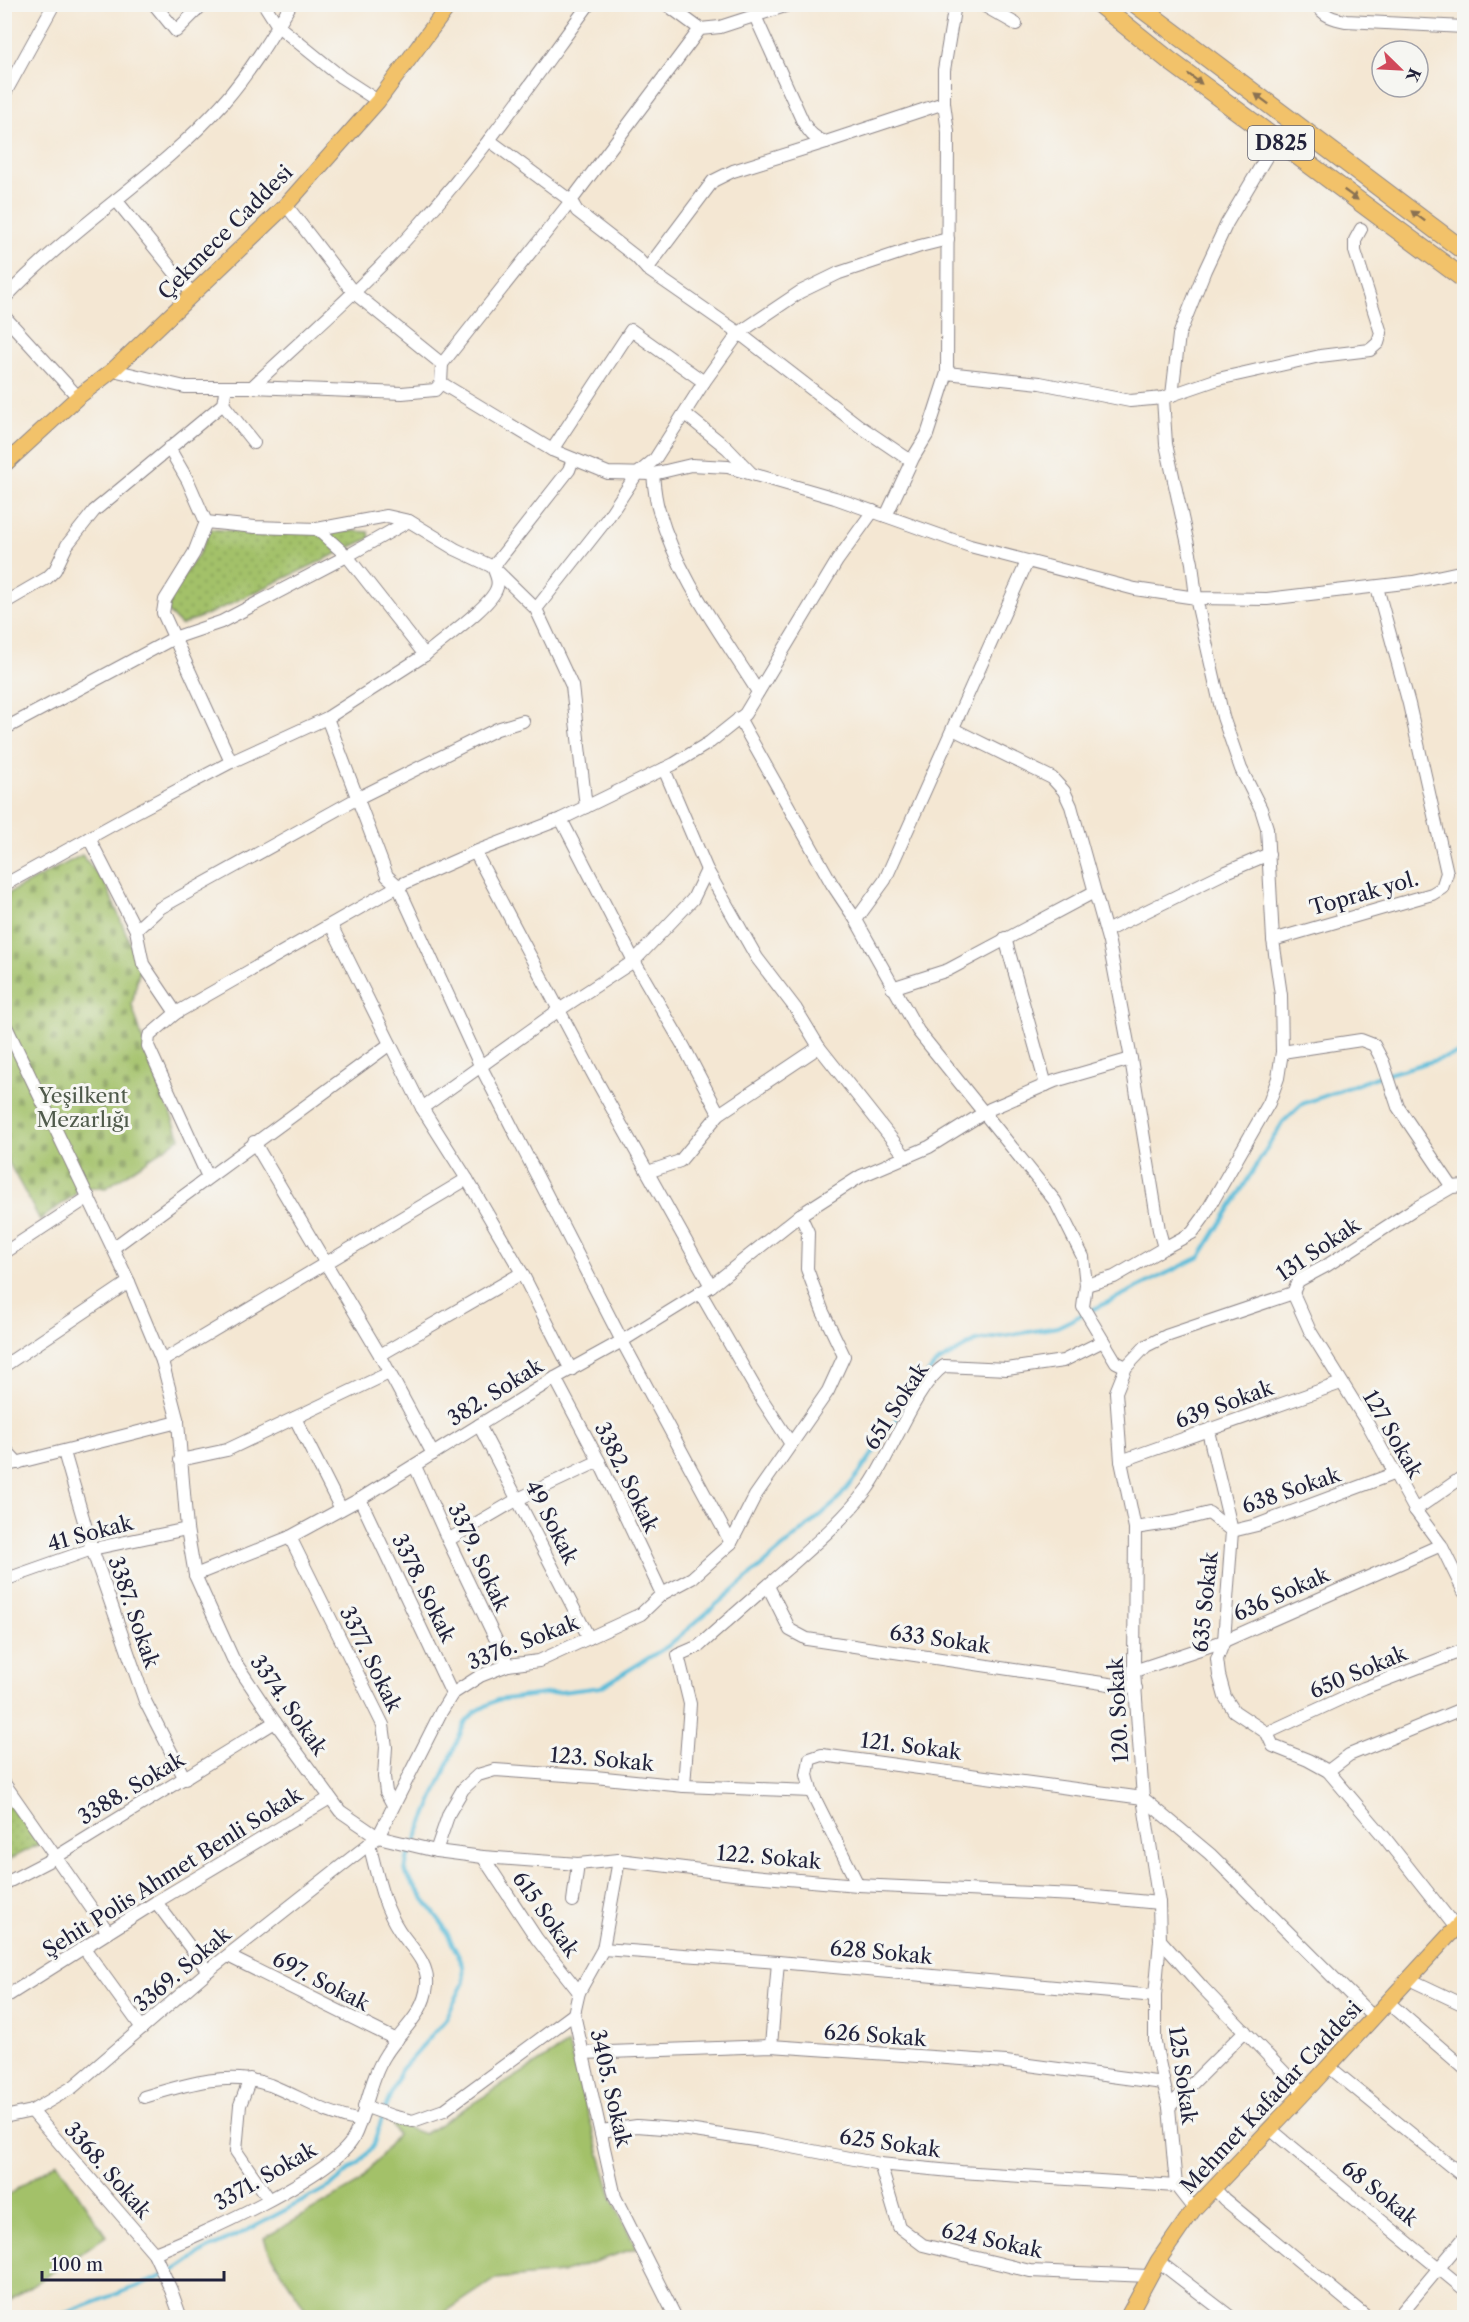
<svg xmlns="http://www.w3.org/2000/svg" width="1469" height="2322" font-family="'Libre Caslon Text',serif">
<style>
.grass{fill:url(#grass-dots);stroke:#627252;stroke-width:1.5}
.cemetery{fill:url(#cemetery-stones);stroke:#627252;stroke-width:1.5}
.garden{fill:#a3c169;stroke:#627252;stroke-width:1.5}
.lines{fill:none;stroke-linecap:round;stroke-linejoin:round}
.stream{stroke:#5abcd9;stroke-width:4}
.minor-casing{stroke:#8b8487;stroke-width:14}
.major-casing{stroke:#8b8487;stroke-width:17}
.highway-casing{stroke:#8b8487;stroke-width:20}
.minor{stroke:#fff;stroke-width:12}
.major{stroke:#f2c26a;stroke-width:15}
.highway{stroke:#f2c26a;stroke-width:18}
.oneway{fill:#8a7252}
.labels{text-anchor:middle;dominant-baseline:central;stroke-width:6;stroke-linejoin:round;paint-order:stroke}
.shield{fill:#f6f6f2;stroke:#626272;stroke-width:1.5}
.shield-label{font-size:20px;font-weight:bold;fill:#22223b}
.street-label{font-size:21px;fill:#22223b;stroke:#f6f6f2}
.park-label{font-size:21px;fill:#4f5a4b;stroke:#f6f6f2}
</style>
<defs>
<pattern id="grass-dots" width="8" height="8" patternUnits="userSpaceOnUse" patternTransform="scale(1.5)"><rect width="8" height="8" fill="#a3c169"/><path d="M2 2h.1M6 6h.1" fill="none" stroke="#849c58" stroke-width="1.8" stroke-linecap="round"/></pattern>
<pattern id="cemetery-stones" width="16" height="16" patternUnits="userSpaceOnUse" patternTransform="scale(1.5)"><rect width="16" height="16" fill="#a3c169"/><path d="M2 7V4a2 2 0 0 1 4 0v3zM10 15v-3a2 2 0 0 1 4 0v3z" fill="#849c58"/></pattern>
</defs>
<rect width="100%" height="100%" fill="#f6f6f2"/>
<filter id="ink" filterUnits="userSpaceOnUse"><feTurbulence type="fractalNoise" baseFrequency=".0167" numOctaves="2"/><feDisplacementMap in="SourceGraphic" scale="12" xChannelSelector="R" yChannelSelector="G"/><feConvolveMatrix kernelMatrix="1 2 1 2 8 2 1 2 1" color-interpolation-filters="sRGB"/></filter>
<filter id="wash" filterUnits="userSpaceOnUse"><feTurbulence type="fractalNoise" baseFrequency=".008" numOctaves="4" result="noise"/><feDisplacementMap in="SourceGraphic" scale="24" xChannelSelector="R" yChannelSelector="G"/><feGaussianBlur stdDeviation="1.35" result="paint"/><feColorMatrix in="noise" values="0 0 0 0 0 0 0 0 0 0 0 0 0 0 0 0 0 1.4 0 .05"/><feComposite in="paint" operator="in"/></filter>
<g filter="url(#wash)">
<rect width="100%" height="100%" fill="#f4e7d3"/>
<g class="grass">
<path d="M208,529L248,532L317,529L369,532L370,538L213,612L181,625L168,612C169,607 169,601 170,597C179,576 205,555 208,529Z"/>
<path d="M4,1786L43,1842L5,1862H4Z"/>
</g>
<path class="cemetery" d="M82,855L106,885L140,967L132,1005L145,1048L180,1138L106,1188L79,1187L74,1195L40,1220L5,1156V895Z"/>
<g class="garden">
<path d="M568,2044L613,2200L636,2248L561,2273L495,2279L438,2317L311,2318L270,2254L264,2238L359,2183L397,2135L391,2122L424,2134Z"/>
<path d="M57,2162L106,2236L5,2304V2197Z"/>
</g>
<g class="lines">
<g class="stream">
<path d="M928,1373L935,1364L976,1341L1057,1327L1200,1257L1283,1122L1302,1104L1374,1078L1464,1052"/>
<path d="M415,1842L465,1723L475,1712L497,1700L601,1687L668,1646L836,1502L860,1472L908,1402"/>
<path d="M53,2318L154,2280L179,2268L204,2251L242,2233L331,2186L360,2162L373,2146L386,2106L401,2070L446,2019L464,1982L463,1965L443,1925L405,1873L407,1859L412,1849"/>
</g>
</g>
</g>
<g filter="url(#ink)">
<g class="lines">
<defs>
<g id="minor">
<path d="M154,4L176,31L203,4"/>
<path d="M264,4L278,26L341,77L378,101"/>
<path d="M666,4L700,29"/>
<path d="M981,4L1016,24"/>
<path d="M1317,4C1323,16 1334,19 1346,21L1464,27"/>
<path d="M755,16L803,122C809,132 814,139 826,142L944,103"/>
<path d="M4,95L54,4"/>
<path d="M489,140L571,201L577,211L636,257L647,269L739,333L858,425L911,461"/>
<path d="M116,200L193,295"/>
<path d="M286,205L353,292L442,364L441,383L552,450L608,473L653,474L691,465L728,467L835,498L970,546L1135,589L1196,598L1267,599L1413,582L1464,571"/>
<path d="M647,269L713,181L733,171L826,142"/>
<path d="M4,299C71,227 158,176 223,103C250,72 270,39 291,4"/>
<path d="M4,316L78,397"/>
<path d="M442,364L571,201L700,29L720,27L791,4"/>
<path d="M113,370L185,387H252L402,393L435,390L441,383"/>
<path d="M947,373L1040,383L1130,401L1163,398L1218,379L1320,356L1370,350L1378,343L1381,333L1355,251V240L1361,229"/>
<path d="M252,387C308,334 368,283 419,225C481,156 534,79 589,4"/>
<path d="M1172,395L1179,335L1205,270L1227,223L1268,154"/>
<path d="M223,404L254,443"/>
<path d="M685,414L727,448L751,473"/>
<path d="M169,448L188,481L206,522"/>
<path d="M552,450L631,330L704,382"/>
<path d="M653,474C654,486 655,499 659,511C678,578 722,634 758,692"/>
<path d="M886,516L913,458L927,435L947,373L948,132L944,103V70L955,4"/>
<path d="M206,522L255,527L317,529L387,516L409,521L455,549L493,567L536,609L572,686L586,807"/>
<path d="M206,522L194,553L165,600L163,613L231,762"/>
<path d="M4,603L47,578L55,570L67,545L94,511L223,404L226,387"/>
<path d="M536,609L607,519L636,475L655,459L704,382L739,333L800,292L839,273L920,246L948,239"/>
<path d="M425,655C442,640 488,608 496,590C500,582 496,575 493,567L569,470L573,459"/>
<path d="M327,718L387,876L398,886L480,1065L622,1341L731,1543"/>
<path d="M739,718L832,884L856,920L918,1031L1055,1201L1083,1257L1086,1285L1083,1307L1116,1362L1126,1367"/>
<path d="M4,729L174,638L221,622L347,556L409,521"/>
<path d="M953,729L1052,778L1064,791L1071,806L1109,943L1131,1059L1159,1230L1164,1248L1192,1233L1203,1218L1269,1103L1278,1078L1282,1052L1281,995L1273,940L1267,828L1261,809L1241,769L1223,717L1196,598L1192,563L1166,444L1163,398"/>
<path d="M664,769L707,870L757,958L796,1009L819,1047L906,1157"/>
<path d="M561,819L634,961L684,1047L719,1114"/>
<path d="M89,838L136,930"/>
<path d="M475,852L594,1076L711,1286"/>
<path d="M4,885L134,813L231,762L327,718L425,655L347,556L317,529"/>
<path d="M856,920L885,880L1027,562"/>
<path d="M331,925L422,1108L467,1179L522,1273L571,1370"/>
<path d="M1106,931L1224,873L1269,854"/>
<path d="M1005,938L1046,1085"/>
<path d="M1273,940L1432,894L1442,888L1447,873L1409,704L1377,587"/>
<path d="M892,988L948,970L1094,892"/>
<path d="M176,1013L143,964L136,930L160,908L358,798L497,729L523,721"/>
<path d="M4,1022L129,1282L162,1361L178,1422L187,1529L195,1575L233,1659L275,1722L340,1811L378,1837L436,1851L483,1857L578,1864L619,1860L741,1875L858,1885L1075,1895L1159,1903"/>
<path d="M1282,1052L1361,1040L1374,1045L1383,1062L1398,1107L1452,1187"/>
<path d="M422,1108L559,1010L634,961L693,899L707,870"/>
<path d="M254,1142L380,1355L433,1454"/>
<path d="M648,1172L680,1161L719,1114L819,1047"/>
<path d="M208,1177L148,1046L149,1036L176,1013L398,886L475,852L561,819L674,764L710,742L745,714L837,561L873,511"/>
<path d="M113,1248L390,1044"/>
<path d="M4,1253L89,1197"/>
<path d="M1086,1285L1114,1277L1164,1248"/>
<path d="M700,1292L758,1393L791,1444"/>
<path d="M1293,1293L1310,1331L1369,1426L1415,1510L1441,1545L1464,1592"/>
<path d="M380,1355L522,1273"/>
<path d="M162,1361L467,1179"/>
<path d="M4,1366L129,1282"/>
<path d="M555,1378L599,1461L662,1594"/>
<path d="M295,1418L341,1509"/>
<path d="M479,1425L589,1638"/>
<path d="M1208,1431L1232,1531L1224,1641L1217,1659L1219,1675L1225,1697L1234,1711L1267,1733L1273,1746L1308,1760L1328,1771L1385,1838L1456,1928"/>
<path d="M4,1448L18,1463"/>
<path d="M64,1452L92,1549L145,1701L185,1779"/>
<path d="M180,1460L227,1450L389,1373"/>
<path d="M1121,1461L1341,1383"/>
<path d="M4,1466L178,1422"/>
<path d="M415,1466L448,1540L508,1665"/>
<path d="M360,1499L452,1694"/>
<path d="M1415,1510L1464,1476"/>
<path d="M1135,1528L1174,1522L1209,1513L1232,1531L1257,1525L1393,1474"/>
<path d="M290,1537L383,1725L386,1747L384,1777L386,1792L393,1805"/>
<path d="M448,1540L518,1499L599,1461"/>
<path d="M195,1575L290,1537L360,1499L555,1378L622,1341L711,1286L800,1215L861,1176L929,1147L990,1109L1055,1081L1131,1059"/>
<path d="M4,1580L92,1549L187,1529"/>
<path d="M768,1586L790,1630L807,1639L1136,1688"/>
<path d="M1134,1671L1224,1641L1441,1545"/>
<path d="M1267,1733L1364,1688L1464,1650"/>
<path d="M1328,1771L1349,1755L1464,1708"/>
<path d="M4,1783L108,1932"/>
<path d="M684,1786L690,1704L678,1655L699,1646C729,1619 759,1593 789,1567C816,1543 845,1518 867,1489C890,1459 915,1385 944,1366L1007,1369L1063,1361L1103,1341"/>
<path d="M436,1851L449,1813L463,1789L478,1775L495,1770L595,1777L684,1786L811,1791"/>
<path d="M483,1857L537,1939L579,1992"/>
<path d="M619,1860L603,1949L579,1992L574,2014L615,2197L676,2318"/>
<path d="M4,1884L56,1857L275,1722"/>
<path d="M858,1885L811,1791L807,1775L810,1759L822,1755L1143,1798L1210,1854L1374,2018"/>
<path d="M573,1901L578,1864"/>
<path d="M156,1902L208,1971"/>
<path d="M1160,1940L1155,1996V2043L1169,2107L1176,2186L1194,2209"/>
<path d="M84,1948L142,2028"/>
<path d="M603,1949L778,1962L1155,1996"/>
<path d="M228,1956L397,2040"/>
<path d="M1409,1979L1464,2005"/>
<path d="M4,1998L156,1902L330,1798"/>
<path d="M1388,2002L1464,2068"/>
<path d="M771,2046L778,1962"/>
<path d="M583,2053L771,2046L1006,2062L1163,2083"/>
<path d="M1328,2066L1464,2177"/>
<path d="M250,2079L240,2105L236,2151L269,2199"/>
<path d="M1304,2093L1203,1988L1160,1940L1159,1903L1143,1798L1134,1671L1135,1528L1121,1461L1116,1392L1126,1367L1146,1346L1166,1336L1293,1293L1298,1281L1326,1266L1414,1209L1452,1187L1464,1186"/>
<path d="M144,2097C184,2085 229,2070 270,2085C302,2098 325,2114 360,2121"/>
<path d="M364,2106L392,2116L413,2121L444,2110L574,2014"/>
<path d="M1169,2107L1245,2031"/>
<path d="M32,2111L154,2253L171,2290L181,2318"/>
<path d="M4,2117L32,2111L73,2087L208,1971L378,1837L441,1712L452,1694L480,1676L508,1665L539,1661L641,1614L662,1594L692,1578L731,1543L755,1496L828,1391L844,1356L823,1312L807,1269L808,1232L800,1215"/>
<path d="M1270,2129L1464,2289"/>
<path d="M601,2131L637,2126L688,2130L761,2141L880,2164L961,2172L1176,2186"/>
<path d="M880,2164L899,2227L923,2245L1030,2271L1149,2276"/>
<path d="M1214,2188L1224,2199L1368,2318"/>
<path d="M154,2253C197,2237 332,2176 353,2139C367,2112 369,2080 386,2054C400,2031 424,2016 427,1985C429,1962 410,1947 399,1930C382,1904 377,1873 369,1844"/>
<path d="M1158,2261L1232,2318"/>
<path d="M1397,2318L1464,2238"/>
</g>
<g id="major">
<path d="M4,465L78,397L113,370L286,205L378,101L450,4"/>
<path d="M1127,2318L1158,2261L1194,2209L1304,2093L1464,1919"/>
</g>
<g id="highway">
<path d="M1099,4L1170,61L1464,279"/>
<path d="M1136,4L1464,251"/>
</g>
</defs>
<use href="#minor" class="minor-casing"/>
<use href="#major" class="major-casing"/>
<use href="#highway" class="highway-casing"/>
<use href="#minor" class="minor"/>
<use href="#major" class="major"/>
<use href="#highway" class="highway"/>
</g>
<defs><path id="oneway-solid" d="M-6-.8H1V-3.2L6.5 0L1 3.2V.8H-6Z" transform="scale(1.5)"/></defs>
<g class="oneway">
<use href="#oneway-solid" transform="translate(1195 79) rotate(37)"/>
<use href="#oneway-solid" transform="translate(1262 99) rotate(-143)"/>
<use href="#oneway-solid" transform="translate(1351 195) rotate(36)"/>
<use href="#oneway-solid" transform="translate(1418 216) rotate(-143)"/>
</g>
</g>
<g class="labels">
<rect class="shield" x="1248" y="126" width="66" height="34" rx="4.5"/>
<g class="shield-label">
<text x="1281" y="143">D825</text>
</g>
<g class="street-label">
<text transform="translate(225 232) rotate(-45)">Çekmece Caddesi</text>
<text transform="translate(1364 893) rotate(-16)">Toprak yol.</text>
<text transform="translate(1318 1249) rotate(-34)">131 Sokak</text>
<text transform="translate(495 1392) rotate(-32)">382. Sokak</text>
<text transform="translate(1224 1404) rotate(-20)">639 Sokak</text>
<text transform="translate(896 1406) rotate(-57)">651 Sokak</text>
<text transform="translate(1393 1434) rotate(60)">127 Sokak</text>
<text transform="translate(627 1477) rotate(64)">3382. Sokak</text>
<text transform="translate(1291 1490) rotate(-19)">638 Sokak</text>
<text transform="translate(552 1522) rotate(63)">49 Sokak</text>
<text transform="translate(90 1533) rotate(-15)">41 Sokak</text>
<text transform="translate(479 1557) rotate(65)">3379. Sokak</text>
<text transform="translate(424 1588) rotate(64)">3378. Sokak</text>
<text transform="translate(1281 1594) rotate(-24)">636 Sokak</text>
<text transform="translate(1205 1602) rotate(-84)">635 Sokak</text>
<text transform="translate(134 1612) rotate(71)">3387. Sokak</text>
<text transform="translate(940 1639) rotate(8)">633 Sokak</text>
<text transform="translate(523 1642) rotate(-21)">3376. Sokak</text>
<text transform="translate(371 1659) rotate(64)">3377. Sokak</text>
<text transform="translate(1358 1672) rotate(-23)">650 Sokak</text>
<text transform="translate(289 1705) rotate(55)">3374. Sokak</text>
<text transform="translate(1118 1710) rotate(-93)">120. Sokak</text>
<text transform="translate(911 1746) rotate(7)">121. Sokak</text>
<text transform="translate(602 1759) rotate(5)">123. Sokak</text>
<text transform="translate(131 1788) rotate(-31)">3388. Sokak</text>
<text transform="translate(769 1857) rotate(5)">122. Sokak</text>
<text transform="translate(172 1872) rotate(-32)">Şehit Polis Ahmet Benli Sokak</text>
<text transform="translate(546 1914) rotate(55)">615 Sokak</text>
<text transform="translate(881 1952) rotate(5)">628 Sokak</text>
<text transform="translate(182 1969) rotate(-40)">3369. Sokak</text>
<text transform="translate(321 1981) rotate(27)">697. Sokak</text>
<text transform="translate(875 2035) rotate(4)">626 Sokak</text>
<text transform="translate(1183 2075) rotate(82)">125 Sokak</text>
<text transform="translate(611 2088) rotate(77)">3405. Sokak</text>
<text transform="translate(1271 2097) rotate(-47)">Mehmet Kafadar Caddesi</text>
<text transform="translate(890 2143) rotate(8)">625 Sokak</text>
<text transform="translate(108 2170) rotate(49)">3368. Sokak</text>
<text transform="translate(265 2176) rotate(-30)">3371. Sokak</text>
<text transform="translate(1380 2193) rotate(39)">68 Sokak</text>
<text transform="translate(992 2240) rotate(12)">624 Sokak</text>
</g>
<g class="park-label">
<text x="83" y="1095">Yeşilkent<tspan x="83" dy="24">Mezarlığı</tspan></text>
</g>
</g>
<rect width="1469" height="2322" fill="none" stroke="#f6f6f2" stroke-width="24"/>
<g transform="translate(1400 69) rotate(114)"><circle r="28" fill="#f6f6f2" stroke="#a1a1a9" stroke-width="1.5"/>
<path d="M0-4.5L10 22L0 15L-10 22Z" fill="#d1495b"/>
<text y="-9" font-size="16" font-weight="bold" text-anchor="middle" fill="#22223b">K</text>
</g>
<path d="M42 2271v9h182v-9" fill="none" stroke="#22223b" stroke-width="3"/>
<text x="51" y="2271" font-size="18" fill="#22223b" stroke="#f6f6f2" stroke-width="4.5" paint-order="stroke">100 m</text>
</svg>
